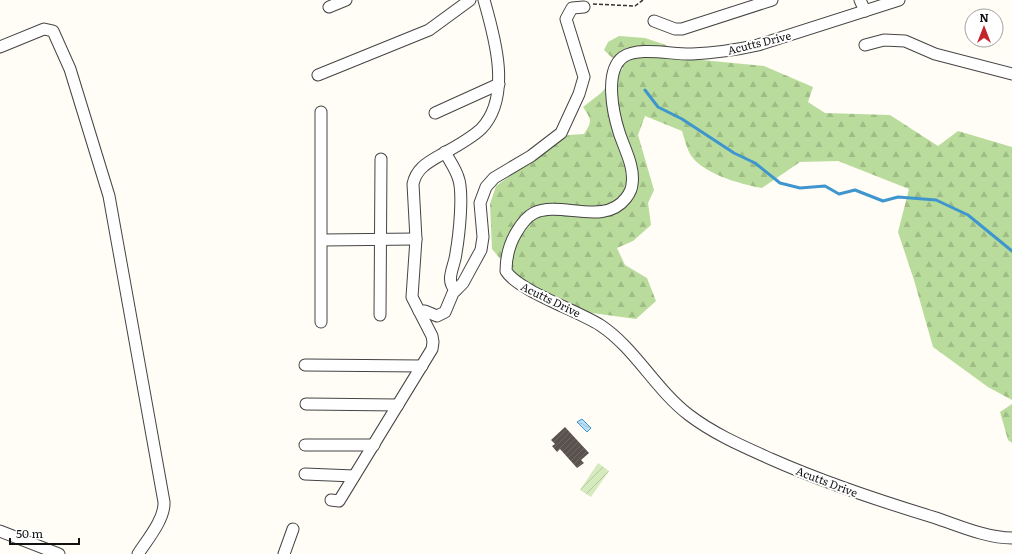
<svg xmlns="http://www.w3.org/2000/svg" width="1012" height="554" font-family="Literata,serif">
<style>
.forest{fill:url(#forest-firs)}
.garden{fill:url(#garden-furrows)}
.water{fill:url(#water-waves);stroke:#3f96cf}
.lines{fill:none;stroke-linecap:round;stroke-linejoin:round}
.stream{stroke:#3f96cf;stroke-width:3}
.building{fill:url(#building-hatch)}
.minor-casing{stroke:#444;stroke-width:13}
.path{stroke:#333;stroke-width:1.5;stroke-dasharray:4 2;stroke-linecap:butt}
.minor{stroke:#fff;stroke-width:11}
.labels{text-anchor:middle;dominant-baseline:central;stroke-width:4;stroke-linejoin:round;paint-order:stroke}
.street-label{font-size:11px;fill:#111;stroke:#fff}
</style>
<defs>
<pattern id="forest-firs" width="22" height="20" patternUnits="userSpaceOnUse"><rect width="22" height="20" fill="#b9dc9c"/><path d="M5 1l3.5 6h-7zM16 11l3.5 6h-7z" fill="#9ebc85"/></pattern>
<pattern id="garden-furrows" width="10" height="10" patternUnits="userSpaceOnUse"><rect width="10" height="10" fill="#d5ebbd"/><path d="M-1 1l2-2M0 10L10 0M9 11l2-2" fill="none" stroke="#b6c8a1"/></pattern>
<pattern id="water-waves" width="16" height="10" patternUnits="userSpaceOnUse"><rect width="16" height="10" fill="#b9e0f7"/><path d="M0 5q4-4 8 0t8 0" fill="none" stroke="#9ebfd3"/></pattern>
<pattern id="building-hatch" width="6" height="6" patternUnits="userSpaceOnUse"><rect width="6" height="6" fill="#5a524d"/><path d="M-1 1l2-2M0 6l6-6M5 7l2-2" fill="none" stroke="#6d6662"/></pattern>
</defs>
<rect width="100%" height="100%" fill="#fffdf5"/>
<g class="forest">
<path d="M619,36L645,38L666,45L671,57L764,66L813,87L808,102L825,113L890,115L938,146L958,131L1012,147V400L988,387L933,347L914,280L898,232L909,189L838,161L800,162L762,188C740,184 699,173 689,152C686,145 684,138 682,131L645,116L638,135L654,190L648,203L651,225L633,241L617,248L625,265L647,278L656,301L636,319L585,312L516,278L492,249L490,204L496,186L568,135L584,134C593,121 591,119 583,107L601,93L623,68L604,50L608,42Z"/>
<path d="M1012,404V443L1008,440L1000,412Z"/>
</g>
<path class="garden" d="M598,463L609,471L591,497L580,490Z"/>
<path class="water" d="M582,419L591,428L587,432L577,422Z"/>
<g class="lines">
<path class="stream" d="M645,90L658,107L682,119L734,153L755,163L780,183L800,188L825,186L839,194L855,190L883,201L898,197L936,200L968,215L1012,251"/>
</g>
<path class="building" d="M565,427L589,453L581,460L584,463L577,468L560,449L557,452L552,446L555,444L551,440Z"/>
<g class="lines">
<defs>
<g id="minor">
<path d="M860,0L865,11"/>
<path d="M899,0L758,45C736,50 715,53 692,54C674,55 639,46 623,57C604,71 613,113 619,132C624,148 635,167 632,184C632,189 629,194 626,198C604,227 560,200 534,213C526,217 520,226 516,233C509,245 506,257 506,271C517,290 578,311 600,325C635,348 655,389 689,415C714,434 742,446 771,459C825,483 880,501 936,518C960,526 987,538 1012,538"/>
<path d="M329,7L346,0"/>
<path d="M654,21L675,29H682L772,0"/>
<path d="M865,45L884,40L905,41L935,54L1012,74"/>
<path d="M0,47L44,29L53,31L70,69L109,196L164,502C165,519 147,540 138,554"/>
<path d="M318,75L429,30L470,0"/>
<path d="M435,113L499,84"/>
<path d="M445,152C449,160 455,168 458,177C464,192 459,236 456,253C455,266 444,281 456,290"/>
<path d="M322,240L416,239"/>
<path d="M419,311H425L437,316L445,312L453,293L463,283L481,250L483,237L480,203L486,187L494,178L531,156L561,133L579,94L584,77L566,19L572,8L584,7"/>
<path d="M380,315L381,159"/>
<path d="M321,322V112"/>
<path d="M305,365L422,366"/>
<path d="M306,404L398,405"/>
<path d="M305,445H374"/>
<path d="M305,474L354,476"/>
<path d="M331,500L339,501L432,349L433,342L432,336L412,297L416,239L413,184C416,169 427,163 439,156C453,148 469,140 481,129C512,97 495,38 484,0"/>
<path d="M0,531L59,554"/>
<path d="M284,554L293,529"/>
</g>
</defs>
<use href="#minor" class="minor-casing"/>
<path class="path" d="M593,4L635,6L643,0"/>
<use href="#minor" class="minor"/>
</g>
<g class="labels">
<g class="street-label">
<text transform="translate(759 42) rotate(-14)">Acutts Drive</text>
<text transform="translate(551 299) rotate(26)">Acutts Drive</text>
<text transform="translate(827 481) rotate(21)">Acutts Drive</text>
</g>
</g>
<g transform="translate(984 28)"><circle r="19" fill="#ffffff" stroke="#a0a0a0"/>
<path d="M0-3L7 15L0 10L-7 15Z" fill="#c4262e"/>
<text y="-6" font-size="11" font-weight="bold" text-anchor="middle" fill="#111111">N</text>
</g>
<path d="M10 538v6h69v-6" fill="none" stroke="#111111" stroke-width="2"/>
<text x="16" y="538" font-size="12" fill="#111111" stroke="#ffffff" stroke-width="3" paint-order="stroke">50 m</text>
</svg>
